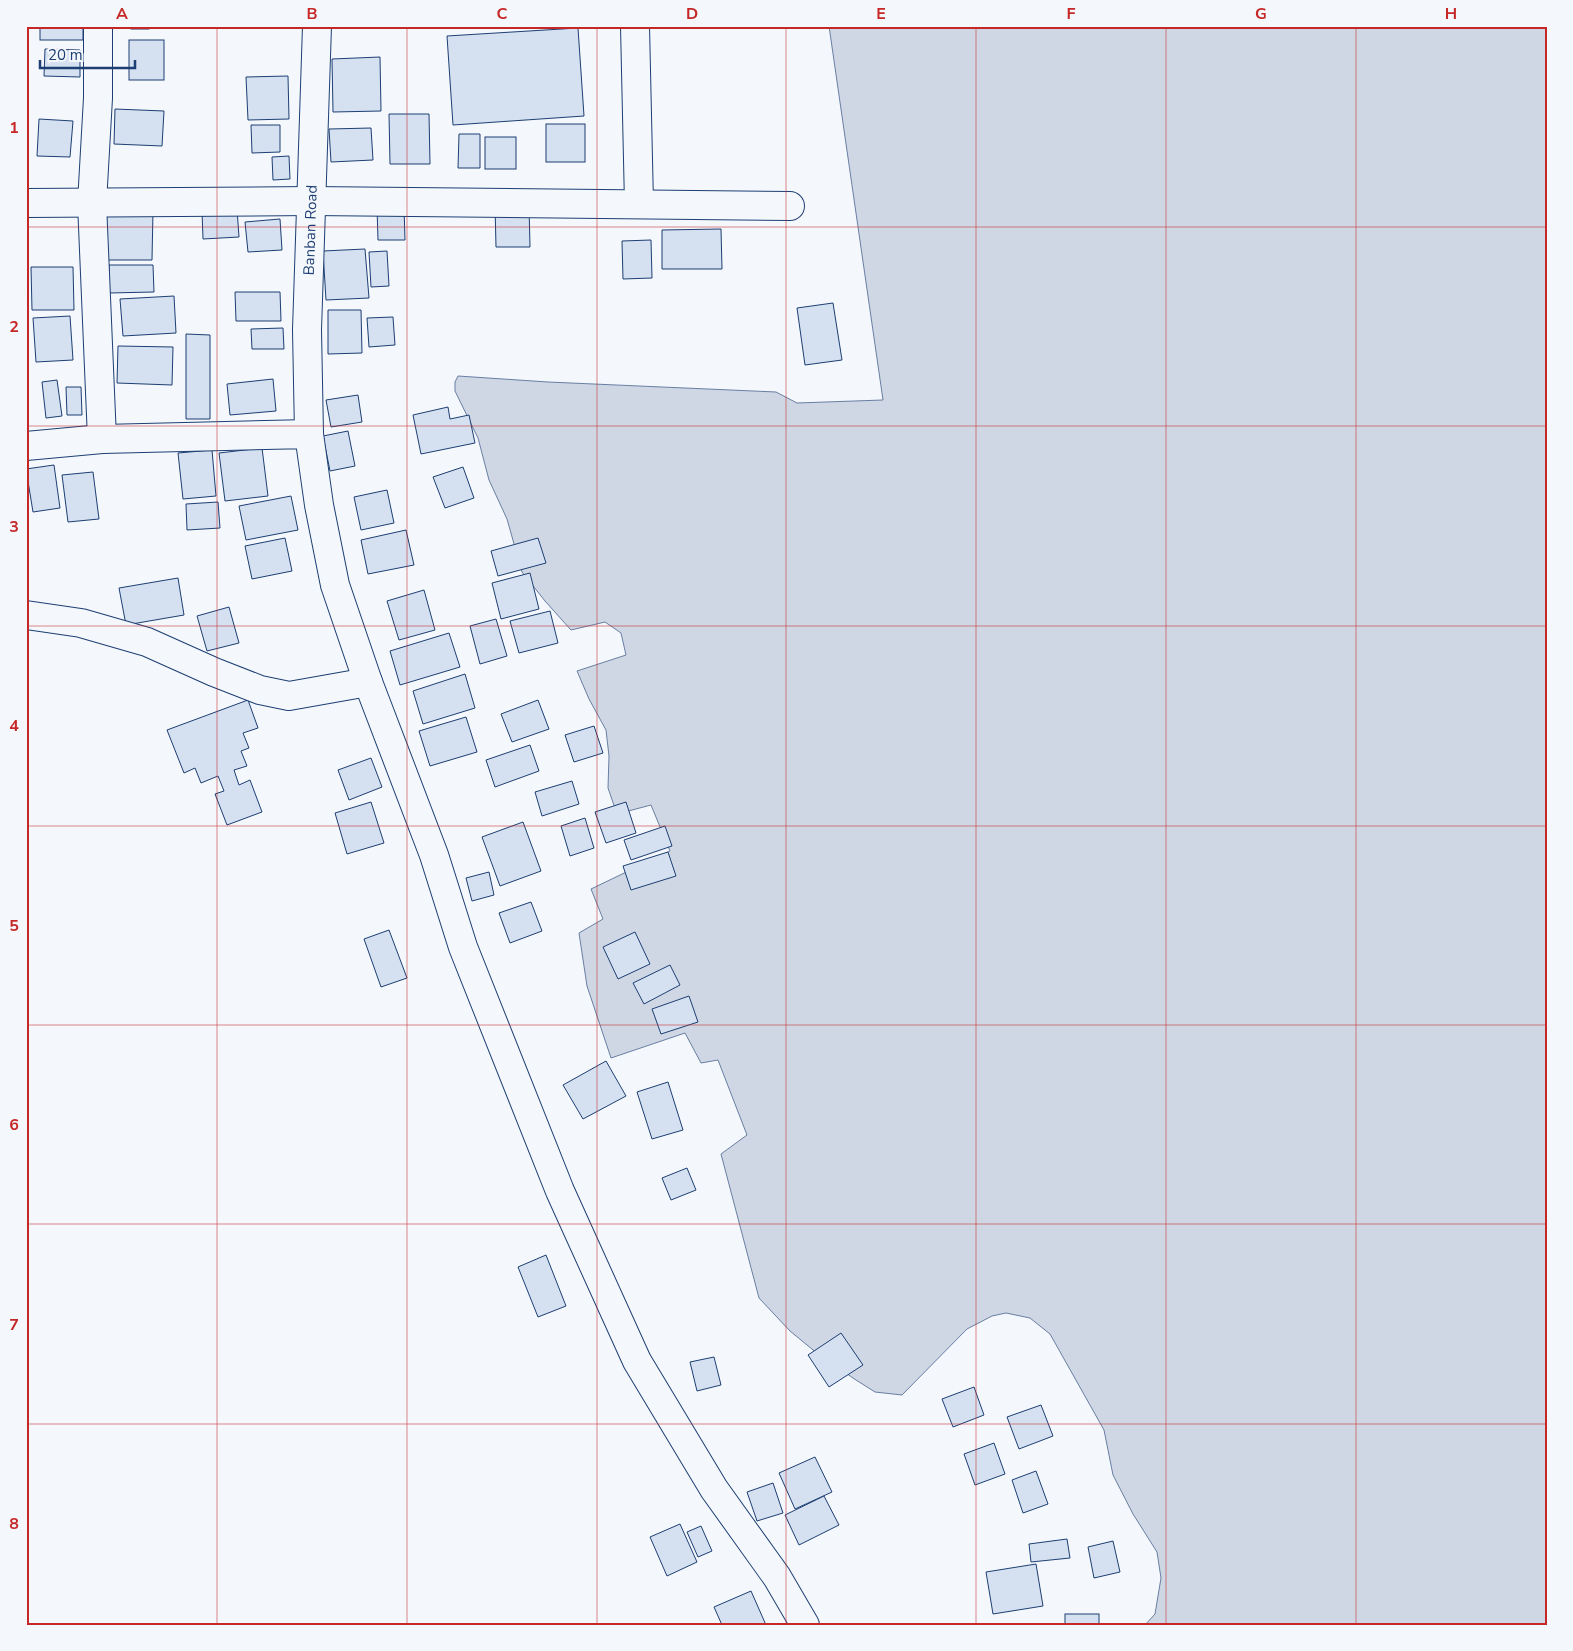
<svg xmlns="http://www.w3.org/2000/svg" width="1573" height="1651" font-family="'Nunito Sans',sans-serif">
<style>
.water{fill:#cfd7e4;stroke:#687fa3}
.building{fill:#d5e0f0;stroke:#1d3f73}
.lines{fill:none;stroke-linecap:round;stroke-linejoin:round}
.minor-casing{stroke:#1d3f73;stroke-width:30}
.tertiary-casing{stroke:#1d3f73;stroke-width:30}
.minor{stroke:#f4f7fb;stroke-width:28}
.tertiary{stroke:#f4f7fb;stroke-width:28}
.grid{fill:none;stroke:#c62828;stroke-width:1;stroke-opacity:0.55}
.labels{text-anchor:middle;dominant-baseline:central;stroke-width:4;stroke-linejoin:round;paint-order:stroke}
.street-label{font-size:15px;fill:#1d3f73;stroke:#f4f7fb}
.neatline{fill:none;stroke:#c62828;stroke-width:2}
.grid-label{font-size:16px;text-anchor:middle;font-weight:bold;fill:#c62828}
</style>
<rect width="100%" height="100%" fill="#f4f7fb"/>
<path class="water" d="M829,26H1547V1625H1145L1155,1614L1161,1578L1157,1552L1133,1514L1113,1475L1104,1430L1050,1334L1030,1318L1006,1313L992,1316L967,1329L902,1395L875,1392L856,1380L818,1354L790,1331L759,1298L721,1154L747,1135L718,1060L701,1063L685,1033L611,1058L587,986L579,933L603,919L591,889L670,851L651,805L617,814L608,788L609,756L606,730L589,699L577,671L626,655L621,633L605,622L571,630L545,601L522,572L507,519L489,480L478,438L455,391V382L458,376L548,382L776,392L797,403L883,400Z"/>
<g class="building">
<rect x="40" y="26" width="43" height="14"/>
<rect x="131" y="26" width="18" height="3"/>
<path d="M578,28L584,116L453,125L447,36Z"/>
<rect x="129" y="40" width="35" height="40"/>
<path d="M45,49L80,50V77L44,76Z"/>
<path d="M380,57L381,111L333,112L332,59Z"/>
<path d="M288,76L289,119L248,120L246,77Z"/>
<path d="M115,109L164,111L162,146L114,144Z"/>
<path d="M389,114H429L430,164H390Z"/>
<path d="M39,119L73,121L70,157L37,156Z"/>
<rect x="546" y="124" width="39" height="38"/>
<path d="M251,125H280V152L252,153Z"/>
<path d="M371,128L373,160L331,162L329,129Z"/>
<path d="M459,134H480V168H458Z"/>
<rect x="485" y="137" width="31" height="32"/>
<path d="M289,156L290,179L273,180L272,157Z"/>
<path d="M495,205H529L530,247H496Z"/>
<path d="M404,207L405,240H378L377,208Z"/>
<path d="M237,209L239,237L203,239L202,211Z"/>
<path d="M104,211H153L152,260H104Z"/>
<path d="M280,219L282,250L248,252L245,222Z"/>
<path d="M721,229L722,269H662V230Z"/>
<path d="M651,240L652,278L623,279L622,241Z"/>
<path d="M365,249L369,298L326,300L323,251Z"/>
<path d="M387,251L389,286L371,287L369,252Z"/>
<path d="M109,265H153L154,292L109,293Z"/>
<path d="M31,267H73L74,310H32Z"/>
<path d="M235,292H280L281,321H236Z"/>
<path d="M174,296L176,333L123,336L120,299Z"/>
<path d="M833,303L842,360L805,365L797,308Z"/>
<path d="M328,310H361L362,353L328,354Z"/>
<path d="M70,316L73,360L36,362L33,318Z"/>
<path d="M393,317L395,345L369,347L367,318Z"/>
<path d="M283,328L284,349H252L251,329Z"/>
<path d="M186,334L210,335V419H186Z"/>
<path d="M118,346L173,347L172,385L117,383Z"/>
<path d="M273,379L276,411L230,415L227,384Z"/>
<path d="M57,380L62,416L46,418L42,382Z"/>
<path d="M66,387H81L82,415H67Z"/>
<path d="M358,395L362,422L331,427L326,400Z"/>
<path d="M448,407L450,419L469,415L475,443L421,454L413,415Z"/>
<path d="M348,431L355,466L330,471L323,436Z"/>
<path d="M262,448L268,496L225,501L219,453Z"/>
<path d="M212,450L216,496L183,499L178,453Z"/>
<path d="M54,465L60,508L33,512L26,469Z"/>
<path d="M463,467L474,498L445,508L433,477Z"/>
<path d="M93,472L99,519L68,522L62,475Z"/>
<path d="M387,490L394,523L361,530L354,497Z"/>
<path d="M291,496L298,530L246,540L239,506Z"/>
<path d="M218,502L220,528L187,530L186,504Z"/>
<path d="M406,530L414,565L368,574L361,540Z"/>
<path d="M285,538L292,571L252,579L245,546Z"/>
<path d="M538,538L546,563L498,576L491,551Z"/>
<path d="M530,573L539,609L501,619L492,583Z"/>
<path d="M178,578L184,615L126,625L119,588Z"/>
<path d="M424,590L435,630L399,640L387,601Z"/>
<path d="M229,607L239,643L207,651L197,616Z"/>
<path d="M550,611L558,643L519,653L510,621Z"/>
<path d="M496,619L507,656L480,664L470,626Z"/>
<path d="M449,633L460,667L400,685L390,651Z"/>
<path d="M465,674L475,708L423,724L413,691Z"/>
<path d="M248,700L258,728L243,733L249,748L241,751L247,766L234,770L239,785L250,780L262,812L227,825L215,794L224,791L218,776L201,783L195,768L184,773L167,730Z"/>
<path d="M538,700L549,729L512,742L501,714Z"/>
<path d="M466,717L477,752L430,766L419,731Z"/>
<path d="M594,726L603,753L574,762L565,735Z"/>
<path d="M530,745L539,771L495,787L486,760Z"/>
<path d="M371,758L382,787L349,800L338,770Z"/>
<path d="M572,781L579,804L542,816L535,792Z"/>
<path d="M371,802L384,843L347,854L335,813Z"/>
<path d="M626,802L636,833L606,843L595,812Z"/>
<path d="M585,818L594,848L570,856L561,826Z"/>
<path d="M523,822L541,871L500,886L482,837Z"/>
<path d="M665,826L672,846L631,860L624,840Z"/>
<path d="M668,852L676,876L631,890L623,866Z"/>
<path d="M489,872L494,895L472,901L466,878Z"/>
<path d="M531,902L542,931L510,943L499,913Z"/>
<path d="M389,930L407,978L381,987L364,939Z"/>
<path d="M635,932L650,964L618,979L603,947Z"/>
<path d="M670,965L680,985L644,1004L633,983Z"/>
<path d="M689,996L698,1022L661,1034L652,1009Z"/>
<path d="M606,1061L626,1096L583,1119L563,1085Z"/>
<path d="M668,1082L683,1130L652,1139L637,1092Z"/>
<path d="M687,1168L696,1190L671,1200L662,1178Z"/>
<path d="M546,1255L566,1306L538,1317L518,1267Z"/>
<path d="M841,1333L863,1365L829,1387L808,1355Z"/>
<path d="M714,1357L721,1385L697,1391L690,1362Z"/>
<path d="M974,1387L984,1415L953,1427L942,1399Z"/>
<path d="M1041,1405L1053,1436L1019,1449L1007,1417Z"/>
<path d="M994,1443L1005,1474L975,1485L964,1454Z"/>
<path d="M815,1457L832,1492L795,1509L779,1473Z"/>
<path d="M1036,1471L1048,1504L1023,1513L1012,1480Z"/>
<path d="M773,1483L783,1513L757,1521L747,1492Z"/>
<path d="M824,1496L839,1525L799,1545L785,1515Z"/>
<path d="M680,1524L697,1562L667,1576L650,1537Z"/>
<path d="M701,1526L712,1551L698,1557L687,1532Z"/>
<path d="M1067,1539L1070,1558L1031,1562L1029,1544Z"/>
<path d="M1113,1541L1120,1572L1094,1578L1088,1547Z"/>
<path d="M1036,1564L1043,1606L993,1614L986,1572Z"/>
<path d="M751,1591L766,1625H722L714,1607Z"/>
<rect x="1065" y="1614" width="34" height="11"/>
</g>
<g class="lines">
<defs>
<g id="minor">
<path d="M98,26V98L92,203L102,439"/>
<path d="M635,26L639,204"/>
<path d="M26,203L312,201L790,206"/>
<path d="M26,446L102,439L309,434L319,505L335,585L368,682L434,855L463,947L560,1191L637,1361L714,1489L777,1577L805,1625"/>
<path d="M26,615L81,623L147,642L214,672L260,690L289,696L368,682"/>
</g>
<g id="tertiary">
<path id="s1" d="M309,434L307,330L317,26"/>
</g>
</defs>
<use href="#minor" class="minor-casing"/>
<use href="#tertiary" class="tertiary-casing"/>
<use href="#minor" class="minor"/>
<use href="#tertiary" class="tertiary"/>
</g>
<path class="grid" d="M217,26V1625M407,26V1625M597,26V1625M786,26V1625M976,26V1625M1166,26V1625M1356,26V1625M26,227H1547M26,426H1547M26,626H1547M26,826H1547M26,1025H1547M26,1224H1547M26,1424H1547"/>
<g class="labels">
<g class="street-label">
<text stroke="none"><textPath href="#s1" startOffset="204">Banban Road</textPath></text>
</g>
</g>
<rect width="1573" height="1651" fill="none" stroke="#f4f7fb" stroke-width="55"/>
<path d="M40 60v8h95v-8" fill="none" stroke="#1d3f73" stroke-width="2.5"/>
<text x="48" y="60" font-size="15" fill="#1d3f73" stroke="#f4f7fb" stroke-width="4" paint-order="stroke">20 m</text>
<rect x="28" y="28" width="1518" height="1596" class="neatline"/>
<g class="grid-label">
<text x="122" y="19">A</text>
<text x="312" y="19">B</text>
<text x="502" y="19">C</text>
<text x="692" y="19">D</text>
<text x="881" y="19">E</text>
<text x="1071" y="19">F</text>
<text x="1261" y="19">G</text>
<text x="1451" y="19">H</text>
<text x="14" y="133">1</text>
<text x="14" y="332">2</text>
<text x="14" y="532">3</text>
<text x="14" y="731">4</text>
<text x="14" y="931">5</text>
<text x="14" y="1130">6</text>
<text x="14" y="1330">7</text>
<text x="14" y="1529">8</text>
</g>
</svg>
